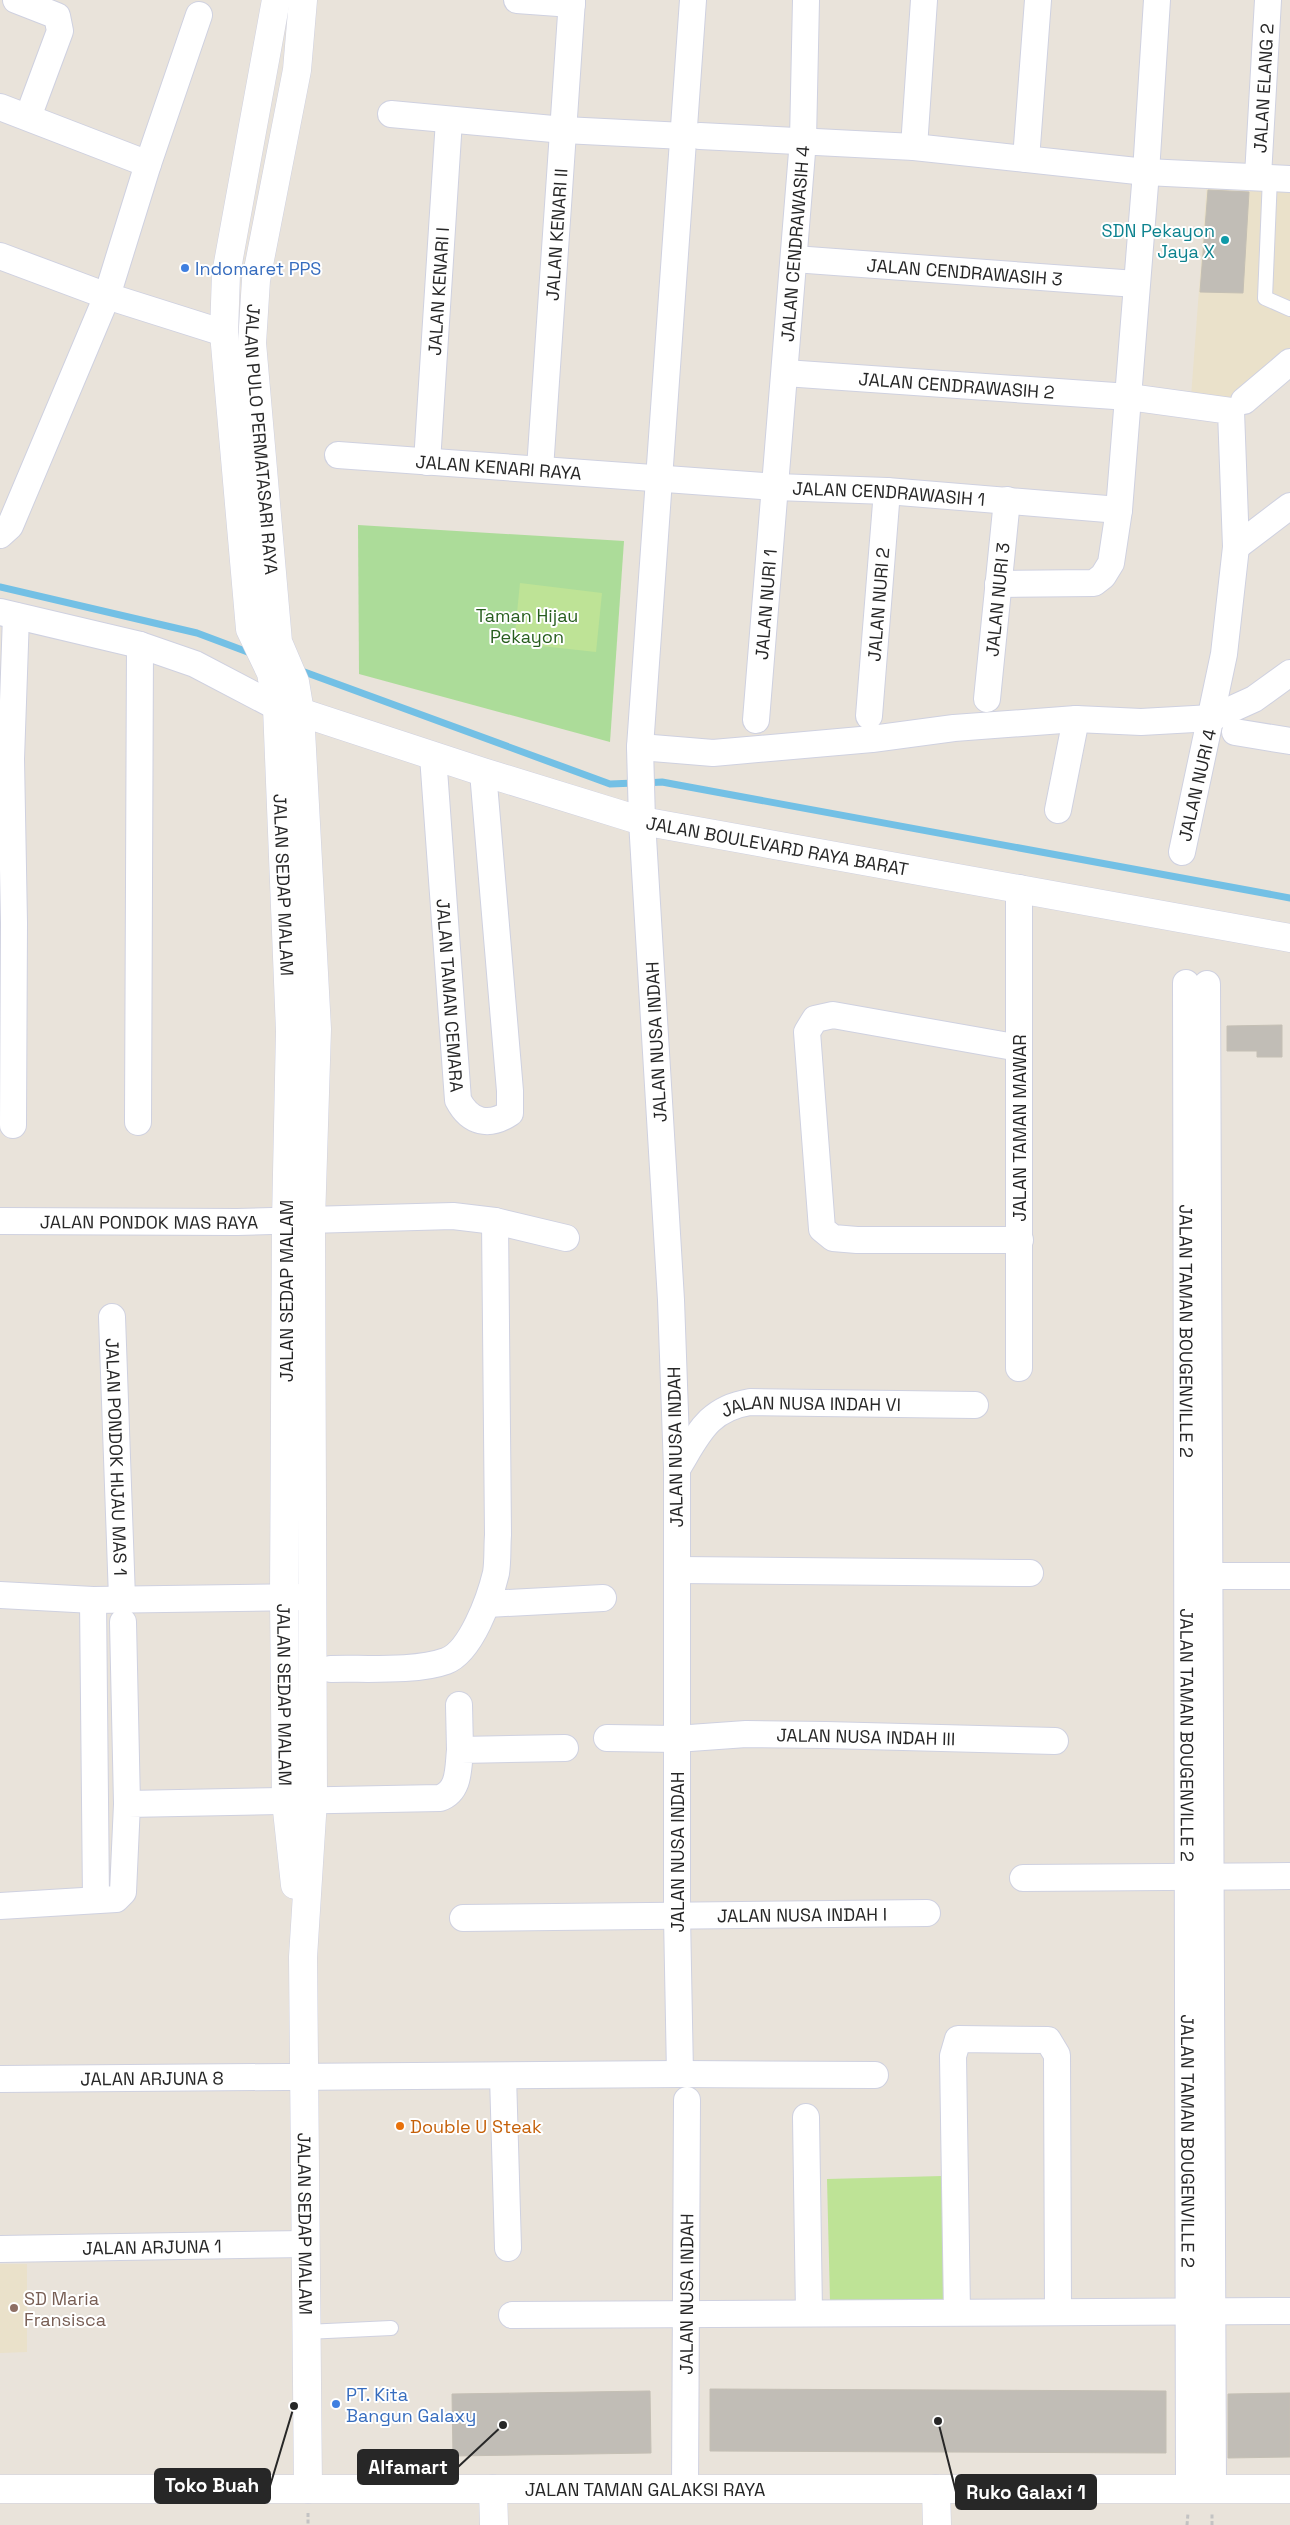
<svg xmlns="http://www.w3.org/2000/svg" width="1290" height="2525" font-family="'Space Grotesk',sans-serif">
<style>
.education{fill:#eae1ca}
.green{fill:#acdc99}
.pitch{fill:#bee396}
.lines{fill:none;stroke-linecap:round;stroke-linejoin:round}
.stream{stroke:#73c0e5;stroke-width:7}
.building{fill:#c1bdb6;stroke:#c4bfb4}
.service-casing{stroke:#cfd1e0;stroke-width:16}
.minor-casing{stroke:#cfd1e0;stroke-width:28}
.tertiary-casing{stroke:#cfd1e0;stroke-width:29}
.secondary-casing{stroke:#cfd1e0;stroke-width:29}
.path{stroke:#c3c3c3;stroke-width:3;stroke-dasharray:4 2.5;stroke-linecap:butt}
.service{stroke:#fff;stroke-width:14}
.minor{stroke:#fff;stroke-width:26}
.tertiary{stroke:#fff;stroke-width:28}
.secondary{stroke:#fff;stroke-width:28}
.culture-dot{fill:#0f9aa8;stroke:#fff;stroke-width:2}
.shop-dot{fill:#3f7fe0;stroke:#fff;stroke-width:2}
.food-dot{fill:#e8710a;stroke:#fff;stroke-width:2}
.education-dot{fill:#8d6e63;stroke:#fff;stroke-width:2}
.labels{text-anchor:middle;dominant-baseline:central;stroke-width:4;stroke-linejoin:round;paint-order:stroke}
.street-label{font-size:18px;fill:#272727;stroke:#fff}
.culture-label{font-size:18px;fill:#0d838f;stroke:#fff;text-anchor:end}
.shop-label{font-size:18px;fill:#366cbe;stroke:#fff;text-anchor:start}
.park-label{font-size:18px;fill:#275e1e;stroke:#fff}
.food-label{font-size:18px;fill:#c56008;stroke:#fff;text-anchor:start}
.education-label{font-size:18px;fill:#785e54;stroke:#fff;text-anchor:start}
.leader{fill:none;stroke:#272727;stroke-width:2}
.callout-dot{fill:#272727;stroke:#fff;stroke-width:2}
.callout{fill:#272727;stroke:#272727;stroke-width:2}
.callout-label{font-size:19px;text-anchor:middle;font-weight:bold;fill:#fff}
</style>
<rect width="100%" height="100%" fill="#e9e3da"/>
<g class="education">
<path d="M1207,182L1290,187V348L1229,398L1191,397Z"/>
<path d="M0,2264H27V2352L0,2353Z"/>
</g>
<path class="green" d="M358,525L624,541L610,742L359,674Z"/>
<g class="pitch">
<path d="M520,583L602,593L596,652L514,643Z"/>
<path d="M942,2176L944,2300L830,2302L827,2179Z"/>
</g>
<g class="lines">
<g class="stream">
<path d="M0,587L197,633L253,654"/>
<path d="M299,670L610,784L635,783"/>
<path d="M646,783L662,782L1290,898"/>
</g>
</g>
<g class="building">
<path d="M1208,190L1249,192L1243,293L1200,292Z"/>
<path d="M1282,1025V1057H1257V1051H1227V1026Z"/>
<path d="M710,2389L1166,2391V2453L710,2451Z"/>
<path d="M650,2391L651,2453L453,2456L452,2394Z"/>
<path d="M1290,2393V2457L1228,2458V2394Z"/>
</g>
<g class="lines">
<defs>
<g id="service">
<path d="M1270,177L1265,298L1290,309"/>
<path d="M306,2332L391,2328"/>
</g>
<g id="minor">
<path d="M16,0L57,16L60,31L28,117"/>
<path d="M517,0L572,4"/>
<path d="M0,107L148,164"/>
<path d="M391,114L564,130L684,136"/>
<path d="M700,136L914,147L1146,172L1290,179"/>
<path d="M914,147L924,0"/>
<path d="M1026,159L1038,0"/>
<path id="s1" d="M1258,176L1268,0"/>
<path d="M0,256L107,296L224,333"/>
<path id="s2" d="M794,259L1136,284"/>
<path id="s3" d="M785,373L1129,397L1231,411L1236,547L1224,654L1182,852"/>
<path d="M1244,401L1290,362"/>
<path id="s4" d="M338,455L776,487L887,491L1119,510"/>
<path id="s5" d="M427,462L449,120"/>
<path id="s6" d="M540,469L572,0"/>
<path d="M0,535L10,526L107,296L148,164L199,15"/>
<path d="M1236,547L1290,506"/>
<path d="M998,584L1094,583L1103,576L1111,563L1119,510L1146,172L1157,0"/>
<path d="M0,612L140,645L195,664L277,707"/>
<path id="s7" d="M987,699L1007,500"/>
<path id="s8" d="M869,716L887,491"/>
<path id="s9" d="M756,720L803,140L806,0"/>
<path d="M1235,732L1290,741"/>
<path d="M640,747L713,753L872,739L954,728L1076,719L1141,722L1212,718L1254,699L1290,673"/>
<path id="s10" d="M433,756L458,1100C470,1123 489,1127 510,1113V1091L483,772"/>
<path d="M1058,810L1076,719"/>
<path id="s11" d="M1186,983L1189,2489"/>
<path d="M1207,984L1213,2489"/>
<path d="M1019,1048L833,1015L815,1019L807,1032L822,1229L833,1238L857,1240H1020"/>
<path d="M138,1122L140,645"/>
<path d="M13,1125L14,923L11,759L16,616"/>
<path id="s12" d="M0,1221L237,1222L453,1216L495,1221L566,1238"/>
<path id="s13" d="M112,1317L122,1598"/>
<path d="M1019,1368V888"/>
<path id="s14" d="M677,1469C698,1435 707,1409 750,1402L975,1405"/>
<path d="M678,1570L1030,1573"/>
<path d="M1193,1576H1290"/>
<path d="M0,1595L93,1600L306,1597"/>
<path d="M93,1600L96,1900"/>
<path d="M487,1604L603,1598"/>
<path d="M123,1622L127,1804"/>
<path d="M331,1669C363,1668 416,1672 446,1661C471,1652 490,1598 496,1573C498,1561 497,1547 498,1535L495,1221"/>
<path d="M459,1705L460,1750"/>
<path id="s15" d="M607,1738L676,1739L746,1734L826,1735L1055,1741"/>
<path d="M1023,1878L1290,1876"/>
<path d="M0,1906L116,1899L123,1892L127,1804L440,1798C460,1791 458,1768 460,1750L565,1748"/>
<path id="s16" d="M463,1918L927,1913"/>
<path d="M680,2074L677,1916V1469L671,1300L642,821L640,747L693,0"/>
<path d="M503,2076L508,2248"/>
<path id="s17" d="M0,2079L680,2074L875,2075"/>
<path d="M806,2117L809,2313"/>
<path id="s18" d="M0,2249L305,2244"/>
<path d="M957,2312L953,2056L958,2039L1048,2040L1057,2055L1058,2312"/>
<path d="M512,2315L1290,2311"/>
<path id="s19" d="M685,2489L687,2100"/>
</g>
<g id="tertiary">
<path id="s20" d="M276,0L226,274L224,333L250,629L271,673L277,707L290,1031L286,1221L284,1597L286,1801L295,1885"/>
<path id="s21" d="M303,0L297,70L256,280L252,343L278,642L295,682L300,712L317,1029L311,1220L313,1800L303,1957L308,2489"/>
</g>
<g id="secondary">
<path id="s22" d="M277,707L300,712L483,772L642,821L1290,938"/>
<path id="s23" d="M0,2489H1290"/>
<path d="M493,2489L494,2525"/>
<path d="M936,2489L937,2525"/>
</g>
</defs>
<use href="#service" class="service-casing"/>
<use href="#minor" class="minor-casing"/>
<use href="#tertiary" class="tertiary-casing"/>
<use href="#secondary" class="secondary-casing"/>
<g class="path">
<path d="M308,2513V2525"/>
<path d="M1187,2525L1188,2513"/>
<path d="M1212,2525V2513"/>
</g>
<use href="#service" class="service"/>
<use href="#minor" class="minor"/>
<use href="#tertiary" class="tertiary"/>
<use href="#secondary" class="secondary"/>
</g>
<circle class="culture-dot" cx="1225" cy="240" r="5"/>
<g class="shop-dot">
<circle cx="185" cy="268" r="5"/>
<circle cx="336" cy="2404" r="5"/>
</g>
<circle class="food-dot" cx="400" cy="2126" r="5"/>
<circle class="education-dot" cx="14" cy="2308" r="5"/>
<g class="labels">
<g class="street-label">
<text stroke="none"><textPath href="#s1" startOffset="88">JALAN ELANG 2</textPath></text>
<text stroke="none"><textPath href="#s6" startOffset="235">JALAN KENARI II</textPath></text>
<text stroke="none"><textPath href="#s9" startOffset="478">JALAN CENDRAWASIH 4</textPath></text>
<text stroke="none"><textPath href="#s2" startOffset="171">JALAN CENDRAWASIH 3</textPath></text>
<text stroke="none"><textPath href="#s5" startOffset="171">JALAN KENARI I</textPath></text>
<text stroke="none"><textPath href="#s3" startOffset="172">JALAN CENDRAWASIH 2</textPath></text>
<text stroke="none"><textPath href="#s21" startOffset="444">JALAN PULO PERMATASARI RAYA</textPath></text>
<text stroke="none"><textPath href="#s4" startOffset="161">JALAN KENARI RAYA</textPath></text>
<text stroke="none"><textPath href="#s4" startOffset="552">JALAN CENDRAWASIH 1</textPath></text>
<text stroke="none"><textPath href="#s7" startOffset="100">JALAN NURI 3</textPath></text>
<text stroke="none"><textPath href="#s9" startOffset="116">JALAN NURI 1</textPath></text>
<text stroke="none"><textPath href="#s8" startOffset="112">JALAN NURI 2</textPath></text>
<text transform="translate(1197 785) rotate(-77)">JALAN NURI 4</text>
<text stroke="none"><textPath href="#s22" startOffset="520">JALAN BOULEVARD RAYA BARAT</textPath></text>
<text stroke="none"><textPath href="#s20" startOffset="896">JALAN SEDAP MALAM</textPath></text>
<text stroke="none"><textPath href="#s10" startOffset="240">JALAN TAMAN CEMARA</textPath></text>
<text transform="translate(656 1042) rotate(-93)">JALAN NUSA INDAH</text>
<text transform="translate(1019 1128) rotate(-90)">JALAN TAMAN MAWAR</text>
<text stroke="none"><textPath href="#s12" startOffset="149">JALAN PONDOK MAS RAYA</textPath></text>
<text transform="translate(286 1291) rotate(-90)">JALAN SEDAP MALAM</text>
<text stroke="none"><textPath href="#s11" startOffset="348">JALAN TAMAN BOUGENVILLE 2</textPath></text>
<text stroke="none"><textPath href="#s14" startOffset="164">JALAN NUSA INDAH VI</textPath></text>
<text transform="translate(675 1447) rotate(-91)">JALAN NUSA INDAH</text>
<text stroke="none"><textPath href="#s13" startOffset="140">JALAN PONDOK HIJAU MAS 1</textPath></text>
<text stroke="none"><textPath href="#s20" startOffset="1706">JALAN SEDAP MALAM</textPath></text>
<text stroke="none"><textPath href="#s15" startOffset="259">JALAN NUSA INDAH III</textPath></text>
<text stroke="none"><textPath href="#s11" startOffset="752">JALAN TAMAN BOUGENVILLE 2</textPath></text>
<text transform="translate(677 1852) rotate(-90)">JALAN NUSA INDAH</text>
<text stroke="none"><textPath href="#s16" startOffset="339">JALAN NUSA INDAH I</textPath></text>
<text stroke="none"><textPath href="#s17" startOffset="152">JALAN ARJUNA 8</textPath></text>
<text stroke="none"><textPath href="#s11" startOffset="1158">JALAN TAMAN BOUGENVILLE 2</textPath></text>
<text stroke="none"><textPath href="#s21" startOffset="2234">JALAN SEDAP MALAM</textPath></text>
<text stroke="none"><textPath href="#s18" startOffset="152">JALAN ARJUNA 1</textPath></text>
<text stroke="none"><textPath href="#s19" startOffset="195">JALAN NUSA INDAH</textPath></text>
<text stroke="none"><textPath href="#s23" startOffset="645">JALAN TAMAN GALAKSI RAYA</textPath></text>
</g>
<g class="culture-label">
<text x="1215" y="230">SDN Pekayon<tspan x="1215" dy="21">Jaya X</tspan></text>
</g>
<g class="shop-label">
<text x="195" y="268">Indomaret PPS</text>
<text x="346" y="2394">PT. Kita<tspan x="346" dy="21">Bangun Galaxy</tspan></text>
</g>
<g class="park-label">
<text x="527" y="615">Taman Hijau<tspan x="527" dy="21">Pekayon</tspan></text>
</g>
<g class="food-label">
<text x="410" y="2126">Double U Steak</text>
</g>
<g class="education-label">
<text x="24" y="2298">SD Maria<tspan x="24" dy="21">Fransisca</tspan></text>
</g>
</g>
<path class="leader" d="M503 2425L458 2467M294 2406L270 2486M938 2421L956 2492"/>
<g class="callout-dot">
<circle cx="503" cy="2425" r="5"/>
<circle cx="294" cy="2406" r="5"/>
<circle cx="938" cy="2421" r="5"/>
</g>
<g class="callout">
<rect x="358" y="2450" width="100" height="34" rx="5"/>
<rect x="155" y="2469" width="115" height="34" rx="5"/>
<rect x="956" y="2475" width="140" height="34" rx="5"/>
</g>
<g class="callout-label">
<text x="408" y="2474">Alfamart</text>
<text x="212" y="2492">Toko Buah</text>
<text x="1026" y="2499">Ruko Galaxi 1</text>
</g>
</svg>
